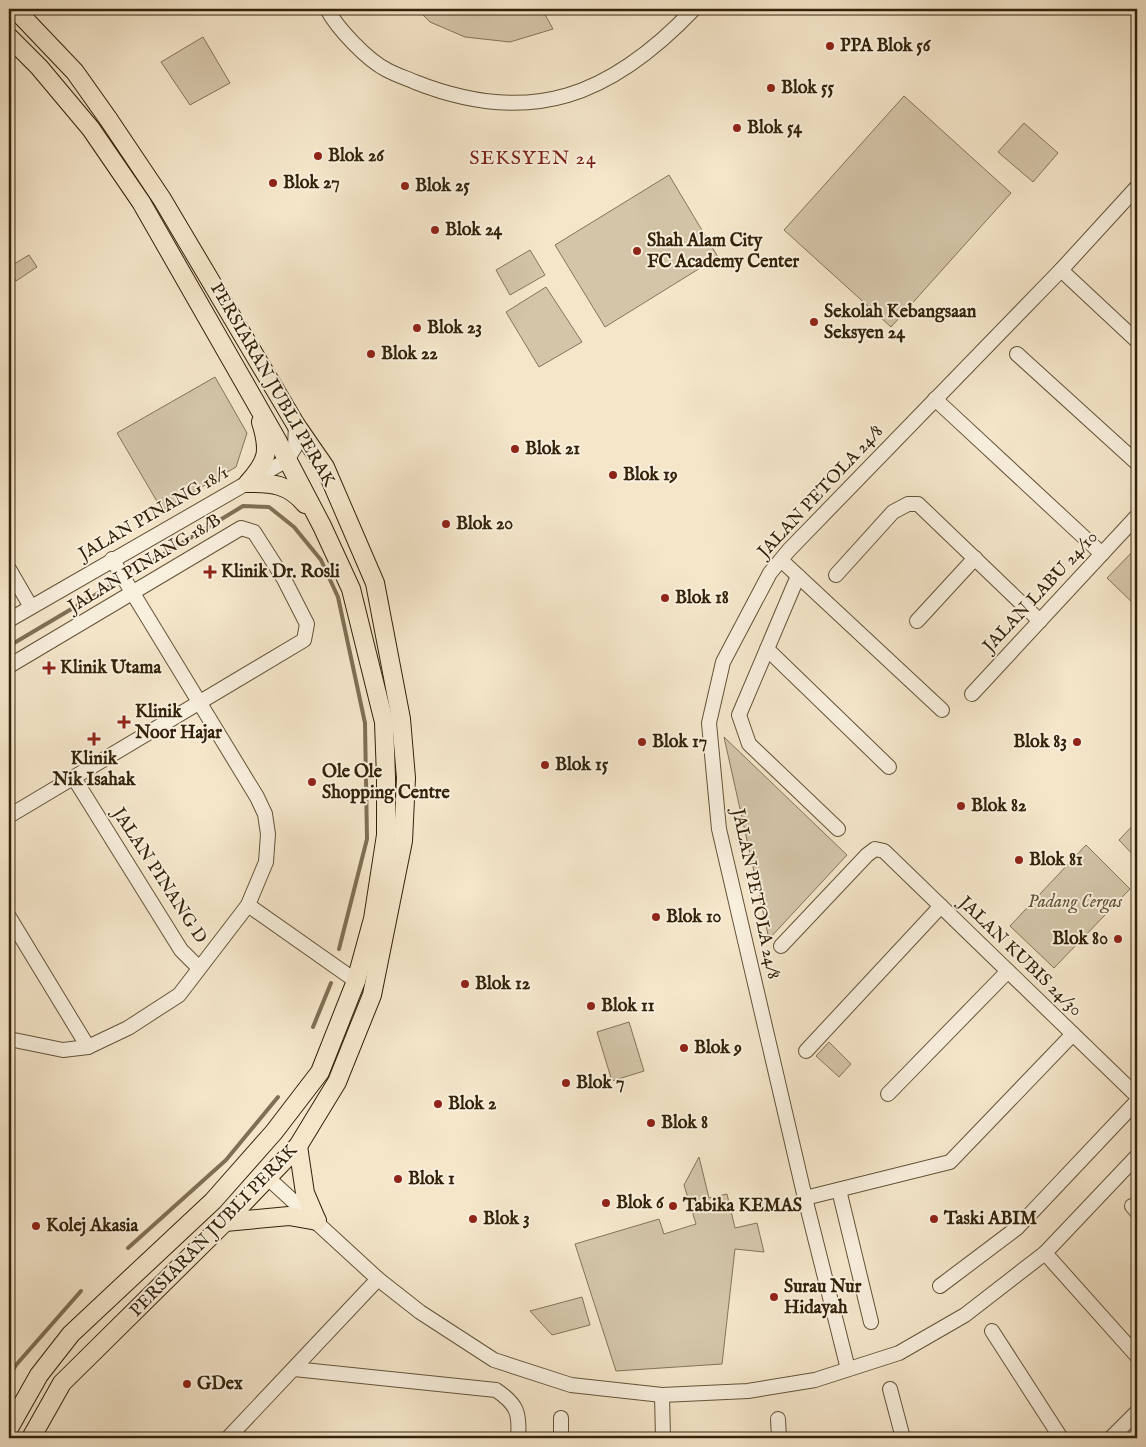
<svg xmlns="http://www.w3.org/2000/svg" width="1146" height="1447" font-family="'IM FELL English',serif">
<style>
.green{fill:#d4c5a9;stroke:#847459}
.lines{fill:none;stroke-linecap:round;stroke-linejoin:round}
.stream{stroke:#806f55;stroke-width:4}
.minor-casing{stroke:#645339;stroke-width:16}
.major-casing{stroke:#332209;stroke-width:20}
.minor{stroke:#f8efdd;stroke-width:14}
.major{stroke:#f5e6ca;stroke-width:18}
.poi-dot{fill:#8f2418;stroke:#f8efdd;stroke-width:2}
.labels{text-anchor:middle;dominant-baseline:central;stroke-width:4;stroke-linejoin:round;paint-order:stroke}
.poi-label{font-size:18px;font-weight:bold;fill:#332209;stroke:#f8efdd;text-anchor:start}
.street-label{font-size:18px;fill:#332209;stroke:#f8efdd}
.park-label{font-size:18px;font-style:italic;fill:#635339;stroke:#f8efdd}
.quarter-label{font-size:20px;letter-spacing:1px;fill:#7a1f14;stroke:#f8efdd}
</style>
<rect width="100%" height="100%" fill="#f5e6ca"/>
<filter id="stains"><feTurbulence type="fractalNoise" baseFrequency=".004" numOctaves="4"/><feColorMatrix values="0 0 0 0 .2 0 0 0 0 .09 0 0 0 0 .02 0 0 0 .5 -.17"/></filter>
<radialGradient id="worn" r=".72"><stop offset=".6" stop-color="#630" stop-opacity="0"/><stop offset="1" stop-color="#630" stop-opacity=".3"/></radialGradient>
<g class="green">
<path d="M417,9H542L553,29L510,42L465,37L430,22Z"/>
<path d="M203,37L230,83L190,105L161,62Z"/>
<path d="M904,96L1011,193L891,327L784,230Z"/>
<path d="M1024,123L1058,153L1033,182L998,152Z"/>
<path d="M669,175L718,257L605,327L555,245Z"/>
<path d="M530,250L545,275L510,295L496,270Z"/>
<path d="M29,255L37,267L16,281L9,267Z"/>
<path d="M546,287L582,342L539,367L506,312Z"/>
<path d="M215,377L247,433L236,467L162,510L117,433Z"/>
<path d="M1137,547V607L1107,578Z"/>
<path d="M724,737L847,855L769,939Z"/>
<path d="M1137,821V859L1119,840Z"/>
<path d="M1086,845L1130,889L1054,968L1010,926Z"/>
<path d="M629,1022L644,1071L612,1081L597,1032Z"/>
<path d="M829,1042L851,1064L839,1077L816,1056Z"/>
<path d="M699,1157L709,1198L727,1194L735,1228L757,1223L764,1252L735,1249L722,1364L616,1371L575,1244L659,1219L664,1234L696,1224L684,1185Z"/>
<path d="M582,1297L590,1325L552,1335L530,1311Z"/>
</g>
<g class="lines">
<g class="stream">
<path d="M149,563L243,506L269,507L294,527L321,560L338,597L365,723L367,839L339,949"/>
<path d="M9,646L112,585"/>
<path d="M313,1027L331,983"/>
<path d="M128,1248L226,1160L278,1097"/>
<path d="M9,1377L16,1365L81,1291"/>
</g>
<defs>
<g id="minor">
<path d="M327,9C337,28 367,60 387,70C396,75 406,78 415,82C531,128 611,96 694,9"/>
<path d="M1061,270L1137,341"/>
<path d="M1017,354L1137,463"/>
<path d="M935,399L1102,554"/>
<path d="M781,560L942,710"/>
<path d="M9,569L31,607"/>
<path d="M836,575L893,512L908,504H918L1040,621"/>
<path d="M798,576L739,715L749,744L838,829"/>
<path d="M9,620L287,460L295,447L296,425"/>
<path d="M917,621L975,558"/>
<path d="M767,649L889,767"/>
<path d="M9,666L241,528L254,532L284,579L307,624L304,640L9,816"/>
<path d="M972,694L1137,516"/>
<path d="M74,778L181,950L199,968"/>
<path d="M248,905L356,981"/>
<path d="M9,917L88,1047"/>
<path d="M781,946L867,855L875,849L884,851L1137,1096"/>
<path d="M9,1039L63,1050L88,1047L128,1028L179,995L248,905L266,862L268,834L265,814L257,797L112,559"/>
<path d="M806,1051L941,906"/>
<path d="M888,1094L1008,971"/>
<path d="M268,1178L378,1279L420,1312L494,1360L571,1385L662,1395L748,1391L815,1380L899,1353L965,1315L1045,1253L1137,1156"/>
<path d="M839,1190L871,1322"/>
<path d="M805,1198L950,1162L1073,1034"/>
<path d="M1132,1206L1137,1212"/>
<path d="M1045,1253L1137,1356"/>
<path d="M940,1286L1017,1228L1137,1101"/>
<path d="M992,1331L1061,1438"/>
<path d="M294,1369L496,1390C517,1404 520,1413 518,1438"/>
<path d="M848,1369L805,1198L719,829L709,723L723,662L770,573L789,550L1061,270L1137,187"/>
<path d="M890,1389L903,1438"/>
<path d="M662,1395L663,1438"/>
<path d="M561,1418V1438"/>
<path d="M778,1419L779,1438"/>
<path d="M228,1438L378,1279"/>
<path d="M1111,1438L1137,1412"/>
</g>
<g id="major">
<path d="M15,9L75,72L109,120L162,199L296,425L325,467L375,583L401,719L406,778L403,841L372,995L337,1082L298,1146L225,1222L62,1383L31,1438"/>
<path d="M9,37L39,67L91,129L141,202L277,440L322,526L351,589L384,722L386,777V835L373,919L356,981L320,1072L274,1132L213,1201L71,1334L39,1375L9,1428"/>
<path d="M248,483C268,461 270,451 261,422"/>
<path d="M248,483C272,483 289,484 305,504"/>
<path d="M298,1146L305,1193L317,1221"/>
<path d="M225,1222L289,1216L317,1221"/>
</g>
</defs>
<use href="#minor" class="minor-casing"/>
<use href="#major" class="major-casing"/>
<use href="#minor" class="minor"/>
<use href="#major" class="major"/>
</g>
<g class="poi-dot">
<circle cx="830" cy="46" r="5"/>
<circle cx="771" cy="88" r="5"/>
<circle cx="737" cy="128" r="5"/>
<circle cx="318" cy="156" r="5"/>
<circle cx="273" cy="183" r="5"/>
<circle cx="405" cy="186" r="5"/>
<circle cx="435" cy="230" r="5"/>
<circle cx="637" cy="251" r="5"/>
<circle cx="814" cy="322" r="5"/>
<circle cx="417" cy="328" r="5"/>
<circle cx="371" cy="354" r="5"/>
<circle cx="515" cy="449" r="5"/>
<circle cx="613" cy="475" r="5"/>
<circle cx="446" cy="524" r="5"/>
<path d="M207.5 564.5h5v5h5v5h-5v5h-5v-5h-5v-5h5z"/>
<circle cx="665" cy="598" r="5"/>
<path d="M46.5 660.5h5v5h5v5h-5v5h-5v-5h-5v-5h5z"/>
<path d="M121.5 714.5h5v5h5v5h-5v5h-5v-5h-5v-5h5z"/>
<path d="M91.5 731.5h5v5h5v5h-5v5h-5v-5h-5v-5h5z"/>
<circle cx="642" cy="742" r="5"/>
<circle cx="1077" cy="742" r="5"/>
<circle cx="545" cy="765" r="5"/>
<circle cx="312" cy="782" r="5"/>
<circle cx="961" cy="806" r="5"/>
<circle cx="1019" cy="860" r="5"/>
<circle cx="656" cy="917" r="5"/>
<circle cx="1118" cy="939" r="5"/>
<circle cx="465" cy="984" r="5"/>
<circle cx="591" cy="1006" r="5"/>
<circle cx="684" cy="1048" r="5"/>
<circle cx="566" cy="1083" r="5"/>
<circle cx="438" cy="1104" r="5"/>
<circle cx="651" cy="1123" r="5"/>
<circle cx="398" cy="1179" r="5"/>
<circle cx="606" cy="1203" r="5"/>
<circle cx="673" cy="1206" r="5"/>
<circle cx="473" cy="1219" r="5"/>
<circle cx="934" cy="1219" r="5"/>
<circle cx="36" cy="1226" r="5"/>
<circle cx="774" cy="1297" r="5"/>
<circle cx="187" cy="1384" r="5"/>
</g>
<g class="labels">
<g class="poi-label">
<text x="840" y="46">PPA Blok 56</text>
<text x="781" y="88">Blok 55</text>
<text x="747" y="128">Blok 54</text>
<text x="328" y="156">Blok 26</text>
<text x="283" y="183">Blok 27</text>
<text x="415" y="186">Blok 25</text>
<text x="445" y="230">Blok 24</text>
<text x="647" y="241">Shah Alam City<tspan x="647" dy="21">FC Academy Center</tspan></text>
<text x="824" y="312">Sekolah Kebangsaan<tspan x="824" dy="21">Seksyen 24</tspan></text>
<text x="427" y="328">Blok 23</text>
<text x="381" y="354">Blok 22</text>
<text x="525" y="449">Blok 21</text>
<text x="623" y="475">Blok 19</text>
<text x="456" y="524">Blok 20</text>
<text x="221" y="572">Klinik Dr. Rosli</text>
<text x="675" y="598">Blok 18</text>
<text x="60" y="668">Klinik Utama</text>
<text x="135" y="712">Klinik<tspan x="135" dy="21">Noor Hajar</tspan></text>
<text x="652" y="742">Blok 17</text>
<text x="1067" y="742" text-anchor="end">Blok 83</text>
<text x="94" y="759" text-anchor="middle">Klinik<tspan x="94" dy="21">Nik Isahak</tspan></text>
<text x="555" y="765">Blok 15</text>
<text x="322" y="772">Ole Ole<tspan x="322" dy="21">Shopping Centre</tspan></text>
<text x="971" y="806">Blok 82</text>
<text x="1029" y="860">Blok 81</text>
<text x="666" y="917">Blok 10</text>
<text x="1108" y="939" text-anchor="end">Blok 80</text>
<text x="475" y="984">Blok 12</text>
<text x="601" y="1006">Blok 11</text>
<text x="694" y="1048">Blok 9</text>
<text x="576" y="1083">Blok 7</text>
<text x="448" y="1104">Blok 2</text>
<text x="661" y="1123">Blok 8</text>
<text x="408" y="1179">Blok 1</text>
<text x="616" y="1203">Blok 6</text>
<text x="683" y="1206">Tabika KEMAS</text>
<text x="483" y="1219">Blok 3</text>
<text x="944" y="1219">Taski ABIM</text>
<text x="46" y="1226">Kolej Akasia</text>
<text x="784" y="1287">Surau Nur<tspan x="784" dy="21">Hidayah</tspan></text>
<text x="197" y="1384">GDex</text>
</g>
<g class="street-label">
<text transform="translate(272 385) rotate(60)">PERSIARAN JUBLI PERAK</text>
<text transform="translate(821 492) rotate(-47)">JALAN PETOLA 24/8</text>
<text transform="translate(154 514) rotate(-30)">JALAN PINANG 18/1</text>
<text transform="translate(145 564) rotate(-31)">JALAN PINANG 18/B</text>
<text transform="translate(1041 592) rotate(-47)">JALAN LABU 24/10</text>
<text transform="translate(159 876) rotate(57)">JALAN PINANG D</text>
<text transform="translate(755 894) rotate(78)">JALAN PETOLA 24/8</text>
<text transform="translate(1020 957) rotate(44)">JALAN KUBIS 24/30</text>
<text transform="translate(214 1231) rotate(-46)">PERSIARAN JUBLI PERAK</text>
</g>
<g class="park-label">
<text x="1075" y="902">Padang Cergas</text>
</g>
<g class="quarter-label">
<text x="533" y="158">SEKSYEN 24</text>
</g>
</g>
<rect width="1146" height="1447" fill="none" stroke="#f5e6ca" stroke-width="30"/>
<rect x="10" y="10" width="1126" height="1427" fill="none" stroke="#332209" stroke-width="2.5"/>
<rect x="15" y="15" width="1116" height="1417" fill="none" stroke="#332209"/>
<rect width="100%" height="100%" filter="url(#stains)"/>
<rect width="100%" height="100%" fill="url(#worn)"/>
</svg>
